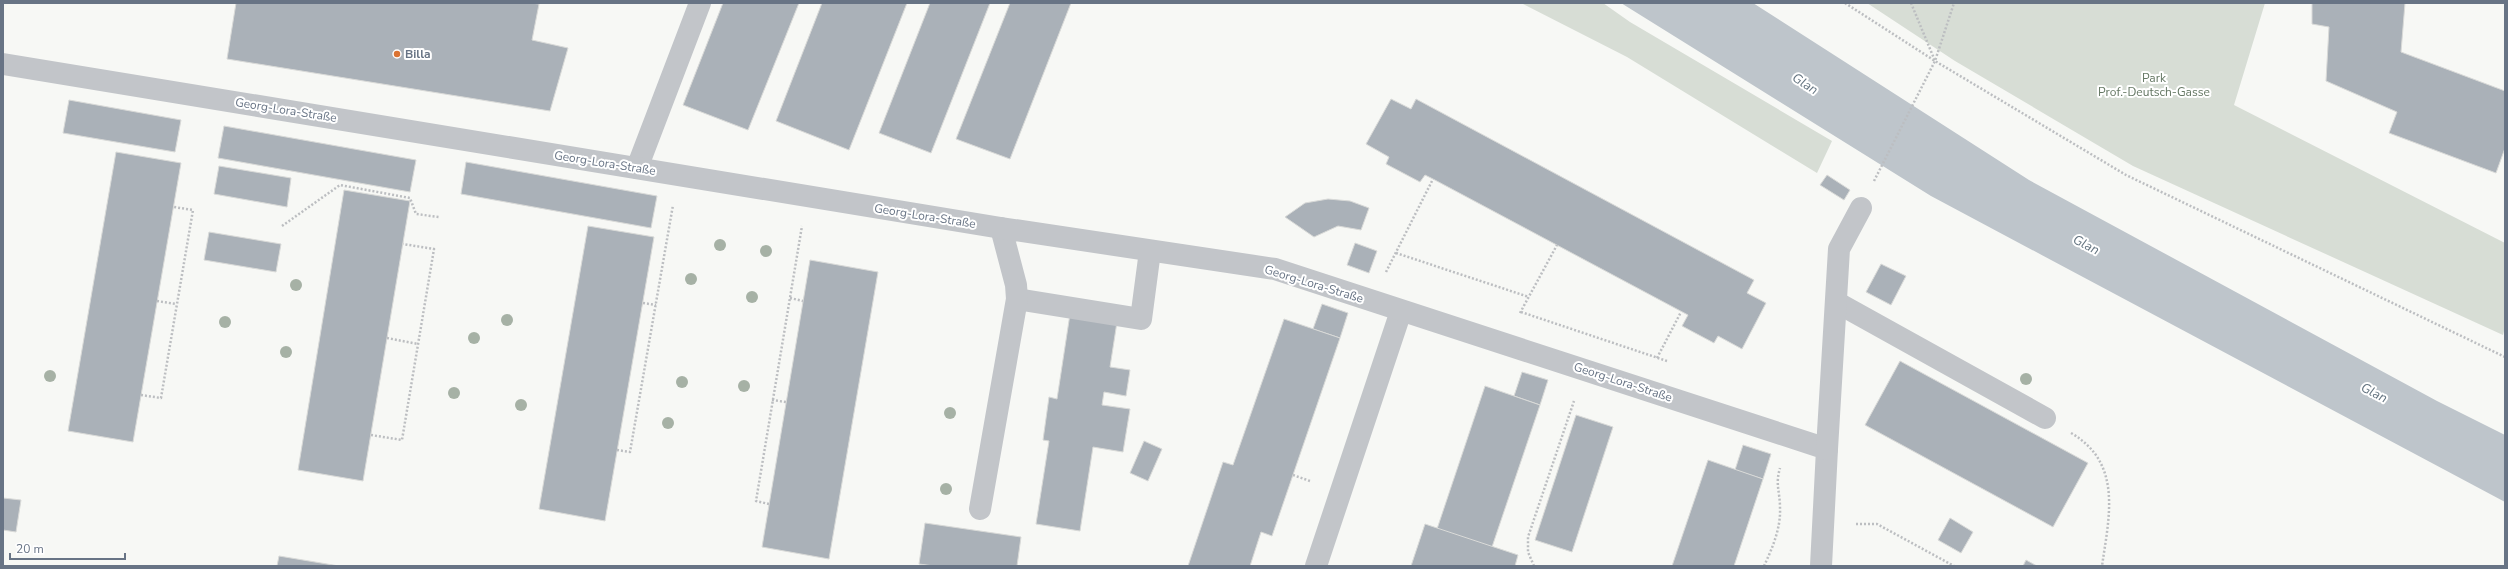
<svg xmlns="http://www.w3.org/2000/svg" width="2508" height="569" font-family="'Nunito Sans',sans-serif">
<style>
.green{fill:#d7ddd5}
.water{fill:#bec5cb}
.building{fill:#aab1b8;stroke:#d9dad8}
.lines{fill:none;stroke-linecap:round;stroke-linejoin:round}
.path{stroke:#bcbec1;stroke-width:2.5;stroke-dasharray:2 2;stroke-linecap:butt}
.lane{stroke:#c2c5c9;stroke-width:22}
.street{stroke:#c2c5c9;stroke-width:22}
.tree{fill:#a6b1a5}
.poi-dot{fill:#db7332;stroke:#fff;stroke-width:1.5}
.labels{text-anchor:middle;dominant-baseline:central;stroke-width:4;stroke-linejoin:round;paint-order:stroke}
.poi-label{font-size:12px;font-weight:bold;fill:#687485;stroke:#fff;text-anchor:start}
.park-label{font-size:12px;fill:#647763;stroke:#fff}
.street-label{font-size:12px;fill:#687485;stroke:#fff}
.water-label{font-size:13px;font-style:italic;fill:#647480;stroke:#fff}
</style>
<rect width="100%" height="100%" fill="#f7f8f5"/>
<g class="green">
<path d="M1521,3H1603L1630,22L1832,141L1817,173L1627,57Z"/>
<path d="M1867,3H2265L2234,105L2505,243V327L2503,335L2133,166L1955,61Z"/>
</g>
<path class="water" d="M1621,3H1753L2029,180L2437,401L2505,435V502L1931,196Z"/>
<g class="building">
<path d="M236,3H531L539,4L532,40L568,48L550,111L227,59Z"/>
<path d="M723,3H799L748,130L683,105Z"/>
<path d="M822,3H907L849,150L776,121Z"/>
<path d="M930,3H990L931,153L879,133Z"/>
<path d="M1010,3H1071L1010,159L956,139Z"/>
<path d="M2312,3H2405L2401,52L2505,91V148L2496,173L2389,133L2397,112L2326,81L2329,27L2312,24Z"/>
<path d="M1391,99L1411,109L1416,99L1754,280L1747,293L1766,303L1742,349L1718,336L1714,343L1682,326L1688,315L1433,179L1425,175L1420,182L1386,164L1389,157L1366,144Z"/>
<path d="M69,100L181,120L175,152L63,133Z"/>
<path d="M224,126L416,160L410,192L218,158Z"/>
<path d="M116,152L181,163L133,442L68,431Z"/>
<path d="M466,162L657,196L651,228L461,194Z"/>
<path d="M219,166L291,178L287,207L214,194Z"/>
<path d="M1827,175L1850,190L1844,200L1820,185Z"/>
<path d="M344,190L410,201L363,481L298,470Z"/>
<path d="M1328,199L1350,201L1369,208L1361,230L1338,226L1314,237L1285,217L1305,203Z"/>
<path d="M588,226L654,237L605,521L539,509Z"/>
<path d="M209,232L281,244L276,272L204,260Z"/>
<path d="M1355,243L1377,251L1369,273L1347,265Z"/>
<path d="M810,260L878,272L829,559L762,547Z"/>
<path d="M1881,264L1906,276L1891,305L1866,292Z"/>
<path d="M1322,304L1348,313L1340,338L1313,329Z"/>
<path d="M1070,314L1117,322L1110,367L1130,370L1126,396L1104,392L1102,405L1130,409L1123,452L1093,447L1080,531L1036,524L1049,441L1043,440L1049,397L1057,399Z"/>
<path d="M1284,319L1340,338L1272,536L1261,532L1250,566H1188L1223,462L1233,465Z"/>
<path d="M1900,361L2088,463L2053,527L1865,425Z"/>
<path d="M1522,372L1548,380L1540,405L1514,396Z"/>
<path d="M1485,386L1540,405L1492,547L1437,529Z"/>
<path d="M1576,415L1613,427L1572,552L1535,540Z"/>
<path d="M1144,441L1162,449L1148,481L1130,473Z"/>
<path d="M1743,445L1771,454L1763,479L1735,470Z"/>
<path d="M1708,460L1763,479L1734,566H1672Z"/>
<path d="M3,498L21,500L16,532L3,530Z"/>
<path d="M1950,518L1973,532L1961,553L1938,540Z"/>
<path d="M925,523L1021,537L1017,566H934L919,564Z"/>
<path d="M1425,524L1518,555L1515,566H1411Z"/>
<path d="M279,556L339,566H277Z"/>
<path d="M2026,560L2037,566H2023Z"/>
</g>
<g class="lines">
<g class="path">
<path d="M1845,3L1935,61L2126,175L2505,357"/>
<path d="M1911,3L1935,61"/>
<path d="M1874,181L1935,61L1954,3"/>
<path d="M282,226L340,185L410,198L416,214L439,217"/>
<path d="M1396,253L1529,297"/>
<path d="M1386,272L1433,179"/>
<path d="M790,298L803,301"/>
<path d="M157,301L176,304"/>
<path d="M643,303L656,305"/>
<path d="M1521,312L1667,361"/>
<path d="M1520,313L1557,245"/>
<path d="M387,338L418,344"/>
<path d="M1657,358L1681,312"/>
<path d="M141,395L161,398L193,210L174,207"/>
<path d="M772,400L786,402"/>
<path d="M2071,433C2123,463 2109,517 2102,566"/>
<path d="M371,435L402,440L434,249L403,244"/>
<path d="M617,450L630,452L673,205"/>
<path d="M1293,475L1310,481"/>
<path d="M769,504L756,501L802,226"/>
<path d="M1856,524H1877L1954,566"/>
<path d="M1534,566L1528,552V537L1574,401"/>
<path d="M1764,566C1772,549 1781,528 1780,508C1780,491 1775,485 1780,468"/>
</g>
<g class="lane">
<path d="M637,168L700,3"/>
<path d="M1017,299L1141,319L1150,251"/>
<path d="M1836,302L2045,418"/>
<path d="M980,509L1017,299L1016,285L1001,228"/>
<path d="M1316,566L1401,311"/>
</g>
<g class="street">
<path d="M3,64L1001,228L1275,269L1827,449L1821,566"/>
<path d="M1827,449L1839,249L1861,208"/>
</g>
</g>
<g class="tree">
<circle cx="720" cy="245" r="6"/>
<circle cx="766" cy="251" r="6"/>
<circle cx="691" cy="279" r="6"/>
<circle cx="296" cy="285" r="6"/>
<circle cx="752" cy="297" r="6"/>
<circle cx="507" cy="320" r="6"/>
<circle cx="225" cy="322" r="6"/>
<circle cx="474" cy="338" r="6"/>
<circle cx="286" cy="352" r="6"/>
<circle cx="50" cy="376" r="6"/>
<circle cx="2026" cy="379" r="6"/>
<circle cx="682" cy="382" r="6"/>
<circle cx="744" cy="386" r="6"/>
<circle cx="454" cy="393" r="6"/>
<circle cx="521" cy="405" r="6"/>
<circle cx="950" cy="413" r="6"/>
<circle cx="668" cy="423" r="6"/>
<circle cx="946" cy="489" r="6"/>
</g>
<circle class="poi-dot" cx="397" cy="54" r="4"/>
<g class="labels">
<g class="poi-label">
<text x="405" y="54">Billa</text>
</g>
<g class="park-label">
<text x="2154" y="78">Park<tspan x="2154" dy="14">Prof.-Deutsch-Gasse</tspan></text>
</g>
<g class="street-label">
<text transform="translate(286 110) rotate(9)">Georg-Lora-Straße</text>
<text transform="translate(605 163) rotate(9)">Georg-Lora-Straße</text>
<text transform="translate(925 216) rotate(9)">Georg-Lora-Straße</text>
<text transform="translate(1314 284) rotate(17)">Georg-Lora-Straße</text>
<text transform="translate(1623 382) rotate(18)">Georg-Lora-Straße</text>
</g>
<g class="water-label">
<text transform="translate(1805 84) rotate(33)">Glan</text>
<text transform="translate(2086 245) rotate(27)">Glan</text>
<text transform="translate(2374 393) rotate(27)">Glan</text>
</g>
</g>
<rect width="2508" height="569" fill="none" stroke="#687485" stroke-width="8"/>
<path d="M10 553v6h115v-6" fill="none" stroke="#687485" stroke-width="2"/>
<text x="16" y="553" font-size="12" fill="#687485" stroke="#ffffff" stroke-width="3" paint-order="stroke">20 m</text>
</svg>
